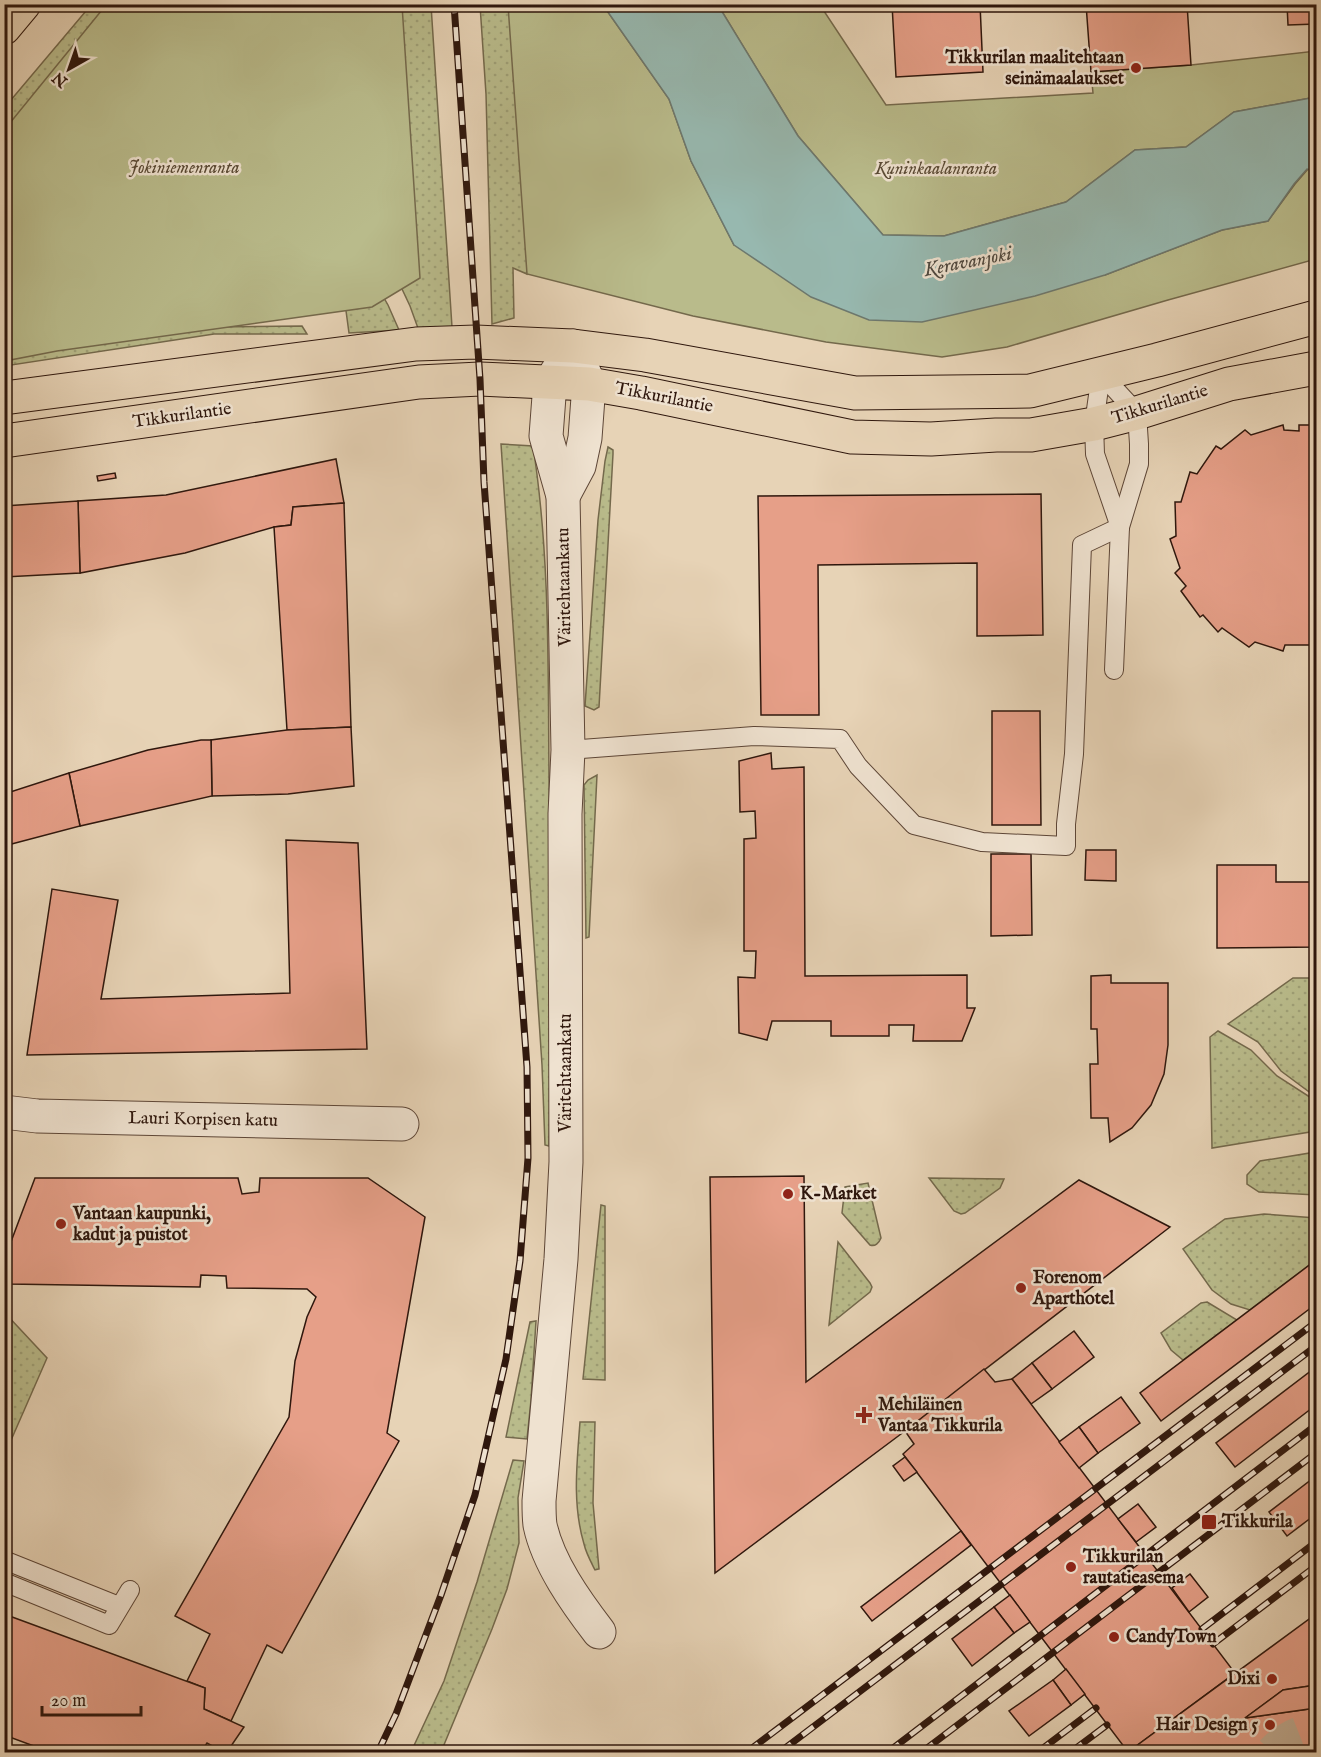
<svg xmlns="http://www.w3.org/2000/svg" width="1321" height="1757" font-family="'IM FELL English',serif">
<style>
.grass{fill:url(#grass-dots);stroke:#74694c;stroke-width:1.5}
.park{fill:#b9bb8b;stroke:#74694c;stroke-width:1.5}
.water{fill:#97b8af;stroke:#6d786e;stroke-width:1.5}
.building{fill:#e69f88;stroke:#2f170d;stroke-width:1.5}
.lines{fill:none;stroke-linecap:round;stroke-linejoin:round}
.secondary-tunnel{stroke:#c2ad94;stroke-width:33;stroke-dasharray:33 16;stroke-linecap:butt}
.lane-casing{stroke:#5d4637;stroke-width:20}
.street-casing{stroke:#5d4637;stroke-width:35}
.primary-casing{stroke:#2f170d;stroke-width:35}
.lane{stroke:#efe2d0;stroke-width:18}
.street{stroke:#efe2d0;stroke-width:33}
.primary{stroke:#e7d3b6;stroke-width:33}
.rail-casing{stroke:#2f170d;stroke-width:7}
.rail{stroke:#efe2d0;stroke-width:4.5;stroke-dasharray:14;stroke-linecap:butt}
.poi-dot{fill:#8f2418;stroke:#efe2d0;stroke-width:2}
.labels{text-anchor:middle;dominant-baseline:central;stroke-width:5;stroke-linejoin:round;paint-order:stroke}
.poi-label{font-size:18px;font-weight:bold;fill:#2f170d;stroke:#efe2d0;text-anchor:start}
.park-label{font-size:18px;font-style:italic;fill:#584833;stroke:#efe2d0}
.street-label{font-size:18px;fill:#2f170d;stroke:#efe2d0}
.water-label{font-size:20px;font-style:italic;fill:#4e473e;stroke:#efe2d0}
</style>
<defs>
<pattern id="grass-dots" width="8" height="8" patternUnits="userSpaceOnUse" patternTransform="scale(1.5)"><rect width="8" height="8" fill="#b9bb8b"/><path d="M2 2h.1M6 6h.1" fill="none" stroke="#9fa077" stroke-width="1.8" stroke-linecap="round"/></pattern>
</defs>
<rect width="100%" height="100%" fill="#e7d3b6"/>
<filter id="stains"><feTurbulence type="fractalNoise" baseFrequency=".00333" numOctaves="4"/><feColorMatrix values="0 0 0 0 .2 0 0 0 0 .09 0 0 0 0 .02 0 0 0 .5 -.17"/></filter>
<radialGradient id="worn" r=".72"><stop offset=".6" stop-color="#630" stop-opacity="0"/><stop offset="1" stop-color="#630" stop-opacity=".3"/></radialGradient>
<g class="grass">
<path d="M91,5H118L5,134V107Z"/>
<path d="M343,5H431L452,327L419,331L410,306L394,272Z"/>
<path d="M480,5H528L527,274L513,268L514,318L492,324L486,94Z"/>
<path d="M342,281L376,284L388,305L399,330L349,333Z"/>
<path d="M302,326L307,334H214L5,366V351L211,327Z"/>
<path d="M501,444L533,446C550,555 548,667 549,778C550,900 551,1023 549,1146L545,1145L542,1065Z"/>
<path d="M608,447L613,450V454L599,707L594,710L585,706L598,520L605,461Z"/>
<path d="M597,775L589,937L586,938L584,785L588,780Z"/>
<path d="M1293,978H1316V1097L1281,1071L1258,1042L1228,1024Z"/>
<path d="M1218,1031L1251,1050L1277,1076L1316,1101V1131L1212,1148L1210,1037Z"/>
<path d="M1316,1152V1195L1259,1192L1247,1184V1175L1260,1161Z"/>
<path d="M929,1178L1004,1179L1000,1188L965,1213L961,1214L954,1211Z"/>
<path d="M868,1183L881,1238C879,1243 875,1247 870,1245L842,1213L845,1187Z"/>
<path d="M601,1205L605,1206V1380L583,1379Z"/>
<path d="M1264,1214L1316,1218V1260L1250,1310L1231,1304L1212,1290L1183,1249L1225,1219Z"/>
<path d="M838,1242L870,1283L872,1287L870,1292L829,1325Z"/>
<path d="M1207,1302L1237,1320L1183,1360L1171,1350L1161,1333L1201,1303Z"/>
<path d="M5,1313L47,1358L5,1454Z"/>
<path d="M536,1321L531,1400L527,1439L506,1437L530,1322Z"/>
<path d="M580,1422H595L593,1503L599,1569L595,1570C591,1562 586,1553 584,1544C572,1504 577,1463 580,1422Z"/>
<path d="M513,1460L524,1461L518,1498L519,1543L507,1589L492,1629L441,1752H411L444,1681L477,1582Z"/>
</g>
<g class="park">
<path d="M106,5H402L420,278L372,307L57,351L5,361V129Z"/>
<path d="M508,5H603L669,99L691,161L734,245L1105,275L1222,230L1268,221L1295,184L1308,169L1316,171V259L1168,300L1007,347L942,357L826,342L693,316L527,274Z"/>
<path d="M718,5H820L886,105L1093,93L1091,72L1191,65L1316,51V97L1234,112L1186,147L1135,150L1066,202L944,236L883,235L798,136Z"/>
</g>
<path class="water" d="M603,5H718L798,136L883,235L944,236L1066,202L1135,150L1186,147L1234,112L1316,97V171L1307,169L1294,184L1268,221L1222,230L1105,275L1035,296L922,322L869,320L811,297L734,245L691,161L669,99Z"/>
<g class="building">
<path d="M892,4H980L983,72L896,77Z"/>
<path d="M1086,4H1187L1191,65L1091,72Z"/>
<path d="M1287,4H1316V24L1288,25Z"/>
<path d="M1283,425L1284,430L1299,431V425H1316V645H1285L1283,651L1255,642L1249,647L1222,628L1218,632L1203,615L1200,617L1181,591L1186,586L1175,573L1180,568L1170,539L1176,536L1175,502H1181L1190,472L1197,474L1216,446L1221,449L1245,430L1251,435Z"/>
<path d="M336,459L344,503L293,507L291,525L274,527L185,553L80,573L78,501L166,495Z"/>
<path d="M115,473L116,478L98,481L97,476Z"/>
<path d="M1041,494L1043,635L977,636V563L818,565L819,715H761L758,496Z"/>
<path d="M78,501L80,573L4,577V506Z"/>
<path d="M344,503L351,727L287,730L274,527L291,525L293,507Z"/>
<path d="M992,711H1040L1041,825H992Z"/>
<path d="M351,727L354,786L288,794L212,796L211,740L287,730Z"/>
<path d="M201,740H211L212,796L80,826L69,773L148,750Z"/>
<path d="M771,753L772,769L804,767L805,976L967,975V1008H975L962,1041H913L914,1025H889V1036H831V1021H772L767,1040L739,1033L738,977L755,978L756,951H744V839L756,838L755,811L740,812L739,761Z"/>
<path d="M69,773L80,826L4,846V794Z"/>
<path d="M286,840L358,843L367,1049L27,1055L52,889L118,900L101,999L290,993Z"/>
<path d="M1086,850H1116V881L1085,880Z"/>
<path d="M991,854H1031L1032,935L991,936Z"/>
<path d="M1217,865H1276V882H1316V947L1217,948Z"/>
<path d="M1111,975V983H1168V1045L1164,1074L1151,1105L1132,1128L1110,1142L1108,1118H1091L1090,1064H1098L1097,1029H1091V976Z"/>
<path d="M804,1176L806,1382L1079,1180L1170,1227L905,1431L715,1573L710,1177Z"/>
<path d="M35,1178H238L242,1194L259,1192L260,1178H368L425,1217L387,1433L399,1441L282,1653L267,1645L231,1721L204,1709L205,1688L187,1681L210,1634L175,1616L289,1417L295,1361L307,1317L316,1297L307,1289L227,1288L226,1276L201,1275L200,1287L8,1284L9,1247Z"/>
<path d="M1316,1260V1304L1161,1421L1140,1393Z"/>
<path d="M1074,1331L1094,1357L1052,1389L1032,1363Z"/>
<path d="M1032,1363L1052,1389L1031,1404L1012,1379Z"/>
<path d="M1316,1367V1405L1235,1467L1216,1443Z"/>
<path d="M984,1369L995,1382L1012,1379L1235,1673L1128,1752L903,1454L914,1444L905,1431Z"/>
<path d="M1121,1397L1140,1423L1098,1453L1079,1427Z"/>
<path d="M1079,1427L1098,1453L1079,1468L1059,1442Z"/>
<path d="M905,1457L917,1472L904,1481L893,1466Z"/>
<path d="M1316,1476V1514L1287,1536L1269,1512Z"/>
<path d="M1138,1504L1156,1527L1136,1542L1118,1519Z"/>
<path d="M961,1531L971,1545L872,1621L861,1607Z"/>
<path d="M1190,1574L1208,1597L1189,1612L1172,1588Z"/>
<path d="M1010,1595L1030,1622L1014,1633L994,1607Z"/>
<path d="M994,1607L1014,1633L972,1666L952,1639Z"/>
<path d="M4,1614L205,1688L204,1709L244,1727L227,1752H223L207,1743L201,1752H50L4,1735Z"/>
<path d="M1316,1614V1685L1283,1690L1245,1718L1316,1708V1752H1128Z"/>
<path d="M1066,1669L1085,1694L1071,1705L1053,1680Z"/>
<path d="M1053,1680L1071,1705L1029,1736L1009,1711Z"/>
<path d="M1316,1685V1708L1245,1718L1283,1690Z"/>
</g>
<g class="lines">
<path class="secondary-tunnel" d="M1272,1752C1284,1739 1299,1731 1316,1729"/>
<defs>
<g id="lane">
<path d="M1101,374L1137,413L1139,444V464L1120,527L1114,670"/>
<path d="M1101,374L1094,424L1095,454L1120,527"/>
<path d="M568,750L754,736L840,739L858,766L914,825L982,842L1066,846V824L1074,754L1082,545L1120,527"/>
<path d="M4,1560L119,1606"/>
<path d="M4,1582L109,1625L130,1590"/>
</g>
<g id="street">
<path d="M573,346L550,383L546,436L563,496L568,750L565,814L566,1162L561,1259L539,1501C539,1509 539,1518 540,1525C548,1563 576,1602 599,1632"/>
<path d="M563,496L579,466L585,438L589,384L578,358"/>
<path d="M4,1112L37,1116L402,1124"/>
</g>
<g id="primary">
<path d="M4,28L24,4"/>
<path d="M4,398L416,344L476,342L573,346L645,355L855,393L1030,391L1157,360L1316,317"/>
<path d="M4,441L419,382L480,379L589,384L641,393L852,437L931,439L996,435H1031L1094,424L1137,413L1229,384L1316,368"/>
</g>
</defs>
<use href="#lane" class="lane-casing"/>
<use href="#street" class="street-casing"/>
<use href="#primary" class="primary-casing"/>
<use href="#lane" class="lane"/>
<use href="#street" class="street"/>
<use href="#primary" class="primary"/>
<defs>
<g id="rail">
<path d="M1202,1629L1316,1542"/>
<path d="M1213,1644L1316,1566"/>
<path d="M378,1752L396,1714L441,1595L475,1495L506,1359L520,1261L528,1158L527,1067L484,482L480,379L454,4"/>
<path d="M747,1752L1316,1322"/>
<path d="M780,1752L1316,1346"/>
<path d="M888,1752L1316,1425"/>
<path d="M922,1752L1316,1453"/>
<path d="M1038,1752L1096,1708"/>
<path d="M1071,1752L1107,1725"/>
</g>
</defs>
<use href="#rail" class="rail-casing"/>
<use href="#rail" class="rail"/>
</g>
<g class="poi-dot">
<circle cx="1136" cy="68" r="6"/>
<circle cx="788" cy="1194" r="6"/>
<circle cx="61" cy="1224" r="6"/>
<circle cx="1021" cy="1288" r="6"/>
<path d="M861 1406h6v6h6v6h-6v6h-6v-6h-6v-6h6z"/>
<rect x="1201" y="1514" width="16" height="16" rx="3"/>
<circle cx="1071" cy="1567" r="6"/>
<circle cx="1114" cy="1637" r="6"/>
<circle cx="1272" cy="1679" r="6"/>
<circle cx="1270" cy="1725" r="6"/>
</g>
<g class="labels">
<g class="poi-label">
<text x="1124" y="58" text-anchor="end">Tikkurilan maalitehtaan<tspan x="1124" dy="21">seinämaalaukset</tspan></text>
<text x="800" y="1194">K-Market</text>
<text x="73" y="1214">Vantaan kaupunki,<tspan x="73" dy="21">kadut ja puistot</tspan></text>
<text x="1033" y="1278">Forenom<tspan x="1033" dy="21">Aparthotel</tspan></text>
<text x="878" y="1405">Mehiläinen<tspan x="878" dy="21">Vantaa Tikkurila</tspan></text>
<text x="1222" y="1522">Tikkurila</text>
<text x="1083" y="1557">Tikkurilan<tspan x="1083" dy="21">rautatieasema</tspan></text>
<text x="1126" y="1637">CandyTown</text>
<text x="1260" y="1679" text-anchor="end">Dixi</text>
<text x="1258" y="1725" text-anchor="end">Hair Design 5</text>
</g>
<g class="park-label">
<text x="184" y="168">Jokiniemenranta</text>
<text x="936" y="169">Kuninkaalanranta</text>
</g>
<g class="street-label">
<text transform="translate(664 398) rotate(11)">Tikkurilantie</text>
<text transform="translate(1160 405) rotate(-17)">Tikkurilantie</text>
<text transform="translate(182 416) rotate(-8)">Tikkurilantie</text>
<text transform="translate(565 587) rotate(-91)">Väritehtaankatu</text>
<text transform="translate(566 1073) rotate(-90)">Väritehtaankatu</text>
<text transform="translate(203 1120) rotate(1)">Lauri Korpisen katu</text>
</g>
<g class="water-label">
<text transform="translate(968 262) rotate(-11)">Keravanjoki</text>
</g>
</g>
<rect width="1321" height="1757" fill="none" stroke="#e7d3b6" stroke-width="24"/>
<rect x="6" y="6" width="1309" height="1745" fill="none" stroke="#2f170d" stroke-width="3"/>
<rect x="12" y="12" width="1297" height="1733" fill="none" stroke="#2f170d" stroke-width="1.5"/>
<g transform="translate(69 69) rotate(220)" stroke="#efe2d0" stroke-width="4.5" paint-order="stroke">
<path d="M0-4.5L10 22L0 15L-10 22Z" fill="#2f170d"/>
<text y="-9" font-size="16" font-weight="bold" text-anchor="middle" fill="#2f170d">N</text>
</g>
<path d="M42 1706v9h99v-9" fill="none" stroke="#2f170d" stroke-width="3"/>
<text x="51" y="1706" font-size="18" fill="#2f170d" stroke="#efe2d0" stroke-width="4.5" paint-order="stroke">20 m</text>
<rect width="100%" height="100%" filter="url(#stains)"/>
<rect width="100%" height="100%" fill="url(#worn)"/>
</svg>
